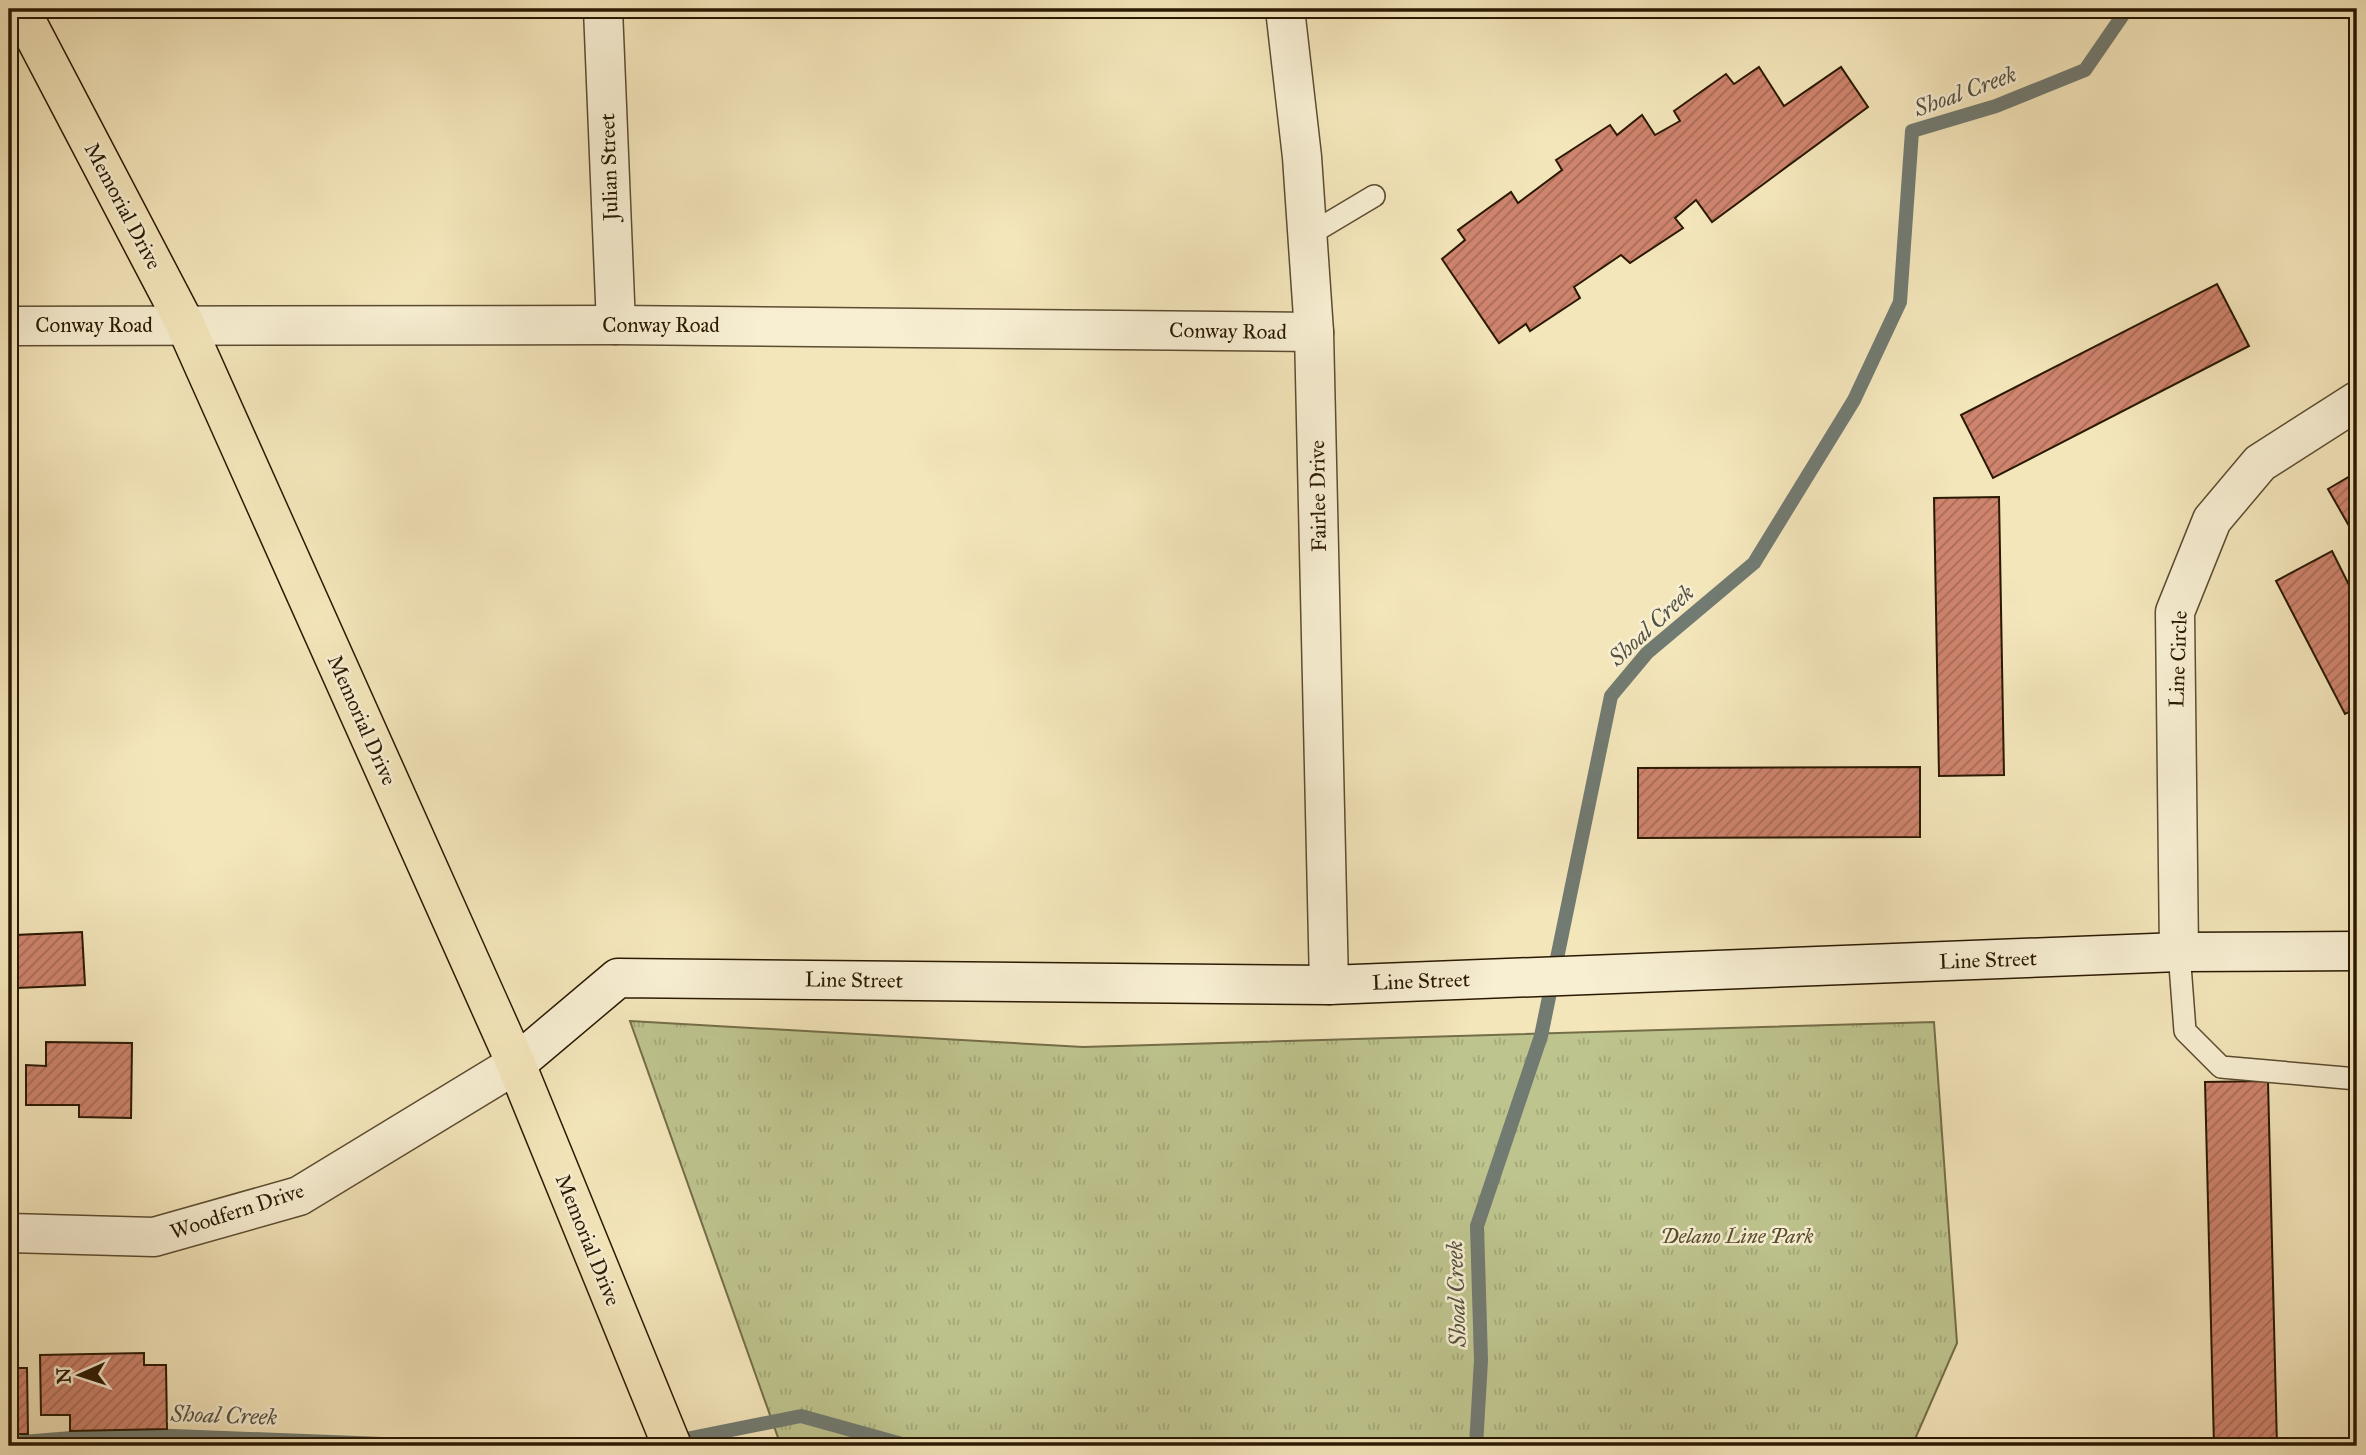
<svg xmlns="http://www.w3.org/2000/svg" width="2366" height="1455" font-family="'IM FELL Great Primer',serif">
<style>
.park{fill:url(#park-tufts);stroke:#746e48;stroke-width:2}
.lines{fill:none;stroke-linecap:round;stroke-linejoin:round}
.stream{stroke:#727b72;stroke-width:14}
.building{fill:url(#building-hatch);stroke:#2a1902;stroke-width:2}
.lane-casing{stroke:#5c4c30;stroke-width:24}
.street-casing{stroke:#5c4c30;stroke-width:41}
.secondary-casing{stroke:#2a1902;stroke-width:41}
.primary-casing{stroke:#2a1902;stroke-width:41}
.lane{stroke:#f8efd3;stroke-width:21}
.street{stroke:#f8efd3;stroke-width:38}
.secondary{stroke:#f8efd3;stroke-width:38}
.primary{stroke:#f4e6bb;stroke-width:38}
.labels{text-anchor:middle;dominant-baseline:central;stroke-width:5;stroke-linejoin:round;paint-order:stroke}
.street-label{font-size:21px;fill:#2a1902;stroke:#f8efd3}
.park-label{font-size:21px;font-style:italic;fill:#564c2c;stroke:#f8efd3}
.water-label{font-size:23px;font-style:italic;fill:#545243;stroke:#f8efd3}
</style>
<defs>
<pattern id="park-tufts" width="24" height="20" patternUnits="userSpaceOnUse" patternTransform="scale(1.75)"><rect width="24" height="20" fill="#bec48e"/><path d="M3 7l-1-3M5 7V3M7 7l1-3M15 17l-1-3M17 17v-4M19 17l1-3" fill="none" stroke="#a3a879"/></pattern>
<pattern id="building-hatch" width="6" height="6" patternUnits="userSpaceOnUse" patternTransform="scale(1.75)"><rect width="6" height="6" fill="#cf846e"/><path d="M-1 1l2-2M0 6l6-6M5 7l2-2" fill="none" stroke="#a86b58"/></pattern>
</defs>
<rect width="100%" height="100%" fill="#f4e6bb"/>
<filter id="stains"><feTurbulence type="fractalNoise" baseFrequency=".00286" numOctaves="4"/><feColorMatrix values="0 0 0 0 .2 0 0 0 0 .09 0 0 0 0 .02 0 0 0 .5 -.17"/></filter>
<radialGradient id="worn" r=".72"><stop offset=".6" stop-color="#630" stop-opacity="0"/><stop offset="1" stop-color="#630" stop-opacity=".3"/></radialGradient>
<path class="park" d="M630,1021L1083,1047L1934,1022L1957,1343L1912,1446H781Z"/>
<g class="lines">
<g class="stream">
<path d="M676,1441L801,1416L909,1446"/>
<path d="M13,1446L22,1442L122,1434L434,1446"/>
<path d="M583,1446L629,1444"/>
<path d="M1476,1446L1481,1360L1477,1226L1541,1036L1611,696L1647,653L1754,563L1854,400L1900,302L1912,131L1996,106L2085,70L2127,9"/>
</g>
</g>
<g class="building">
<path d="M1759,67L1784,106L1841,67L1868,107L1712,222L1696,200L1675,218L1683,228L1630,263L1621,255L1574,287L1580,298L1530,331L1526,324L1499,343L1442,259L1465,240L1458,230L1511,192L1518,203L1562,170L1556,160L1610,125L1617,135L1642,115L1655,135L1680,121L1674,111L1726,74L1734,84Z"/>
<path d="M2217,284L2249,346L1993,478L1961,415Z"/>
<path d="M2357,472V540L2328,489Z"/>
<path d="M1999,497L2004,775L1939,776L1934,498Z"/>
<path d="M2332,551L2357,601V708L2345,714L2276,581Z"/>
<path d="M1920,767V837L1638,838V768Z"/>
<path d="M82,932L85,985L17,988L15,935Z"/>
<path d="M46,1042L132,1043L131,1118L79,1117V1105H26V1065L46,1066Z"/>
<path d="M2268,1081L2277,1446H2214L2205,1082Z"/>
<path d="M144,1353V1365H166L167,1429L70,1431V1415H41L40,1355Z"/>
<path d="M9,1368H27L28,1434H9Z"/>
</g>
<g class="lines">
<defs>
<g id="lane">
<path d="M1307,236L1374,196"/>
<path d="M2179,952L2185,1031L2221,1067L2357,1079"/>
</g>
<g id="street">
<path d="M603,9L616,325"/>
<path d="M1285,9L1302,157L1314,332L1329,985"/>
<path d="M9,326L616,325L1314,332"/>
<path d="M2179,952L2175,612L2212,520L2260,463L2357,401"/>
<path d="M9,1233L154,1237L299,1196L516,1064"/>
</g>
<path id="secondary" d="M516,1064L618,978L1329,985L2179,952L2357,951"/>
<path id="primary" d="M20,9L185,324L516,1064L672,1446"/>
</defs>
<use href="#lane" class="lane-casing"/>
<use href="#street" class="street-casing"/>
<use href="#secondary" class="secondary-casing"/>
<use href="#primary" class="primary-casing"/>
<use href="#lane" class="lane"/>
<use href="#street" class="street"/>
<use href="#secondary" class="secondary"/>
<use href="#primary" class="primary"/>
</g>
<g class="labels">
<g class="street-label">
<text transform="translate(609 167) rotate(-92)">Julian Street</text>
<text transform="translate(123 206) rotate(62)">Memorial Drive</text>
<text x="94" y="325">Conway Road</text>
<text x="661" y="325">Conway Road</text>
<text transform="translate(1228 331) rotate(1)">Conway Road</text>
<text transform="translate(1318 496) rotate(-91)">Fairlee Drive</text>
<text transform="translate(2178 659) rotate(-88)">Line Circle</text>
<text transform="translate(362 720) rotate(66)">Memorial Drive</text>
<text transform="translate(1988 960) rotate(-2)">Line Street</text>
<text transform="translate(854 980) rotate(1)">Line Street</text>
<text transform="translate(1421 981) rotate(-2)">Line Street</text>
<text transform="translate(237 1211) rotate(-18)">Woodfern Drive</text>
<text transform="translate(588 1240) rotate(68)">Memorial Drive</text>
</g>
<g class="park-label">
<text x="1737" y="1236">Delano Line Park</text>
</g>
<g class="water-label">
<text transform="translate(1965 91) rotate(-20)">Shoal Creek</text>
<text transform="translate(1651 625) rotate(-43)">Shoal Creek</text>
<text transform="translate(1456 1294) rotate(-92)">Shoal Creek</text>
<text transform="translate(224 1415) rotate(2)">Shoal Creek</text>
</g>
</g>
<rect width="2366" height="1455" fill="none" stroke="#f4e6bb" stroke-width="35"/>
<rect x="10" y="10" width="2345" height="1434" fill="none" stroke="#2a1902" stroke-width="3.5"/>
<rect x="18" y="18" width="2331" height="1420" fill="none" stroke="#2a1902" stroke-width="2"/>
<g transform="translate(80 1375) rotate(267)" stroke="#f8efd3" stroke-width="5" paint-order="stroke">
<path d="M0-5L12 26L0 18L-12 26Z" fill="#2a1902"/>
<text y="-10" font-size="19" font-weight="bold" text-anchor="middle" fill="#2a1902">N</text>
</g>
<rect width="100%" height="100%" filter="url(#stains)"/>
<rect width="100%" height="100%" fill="url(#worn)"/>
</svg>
